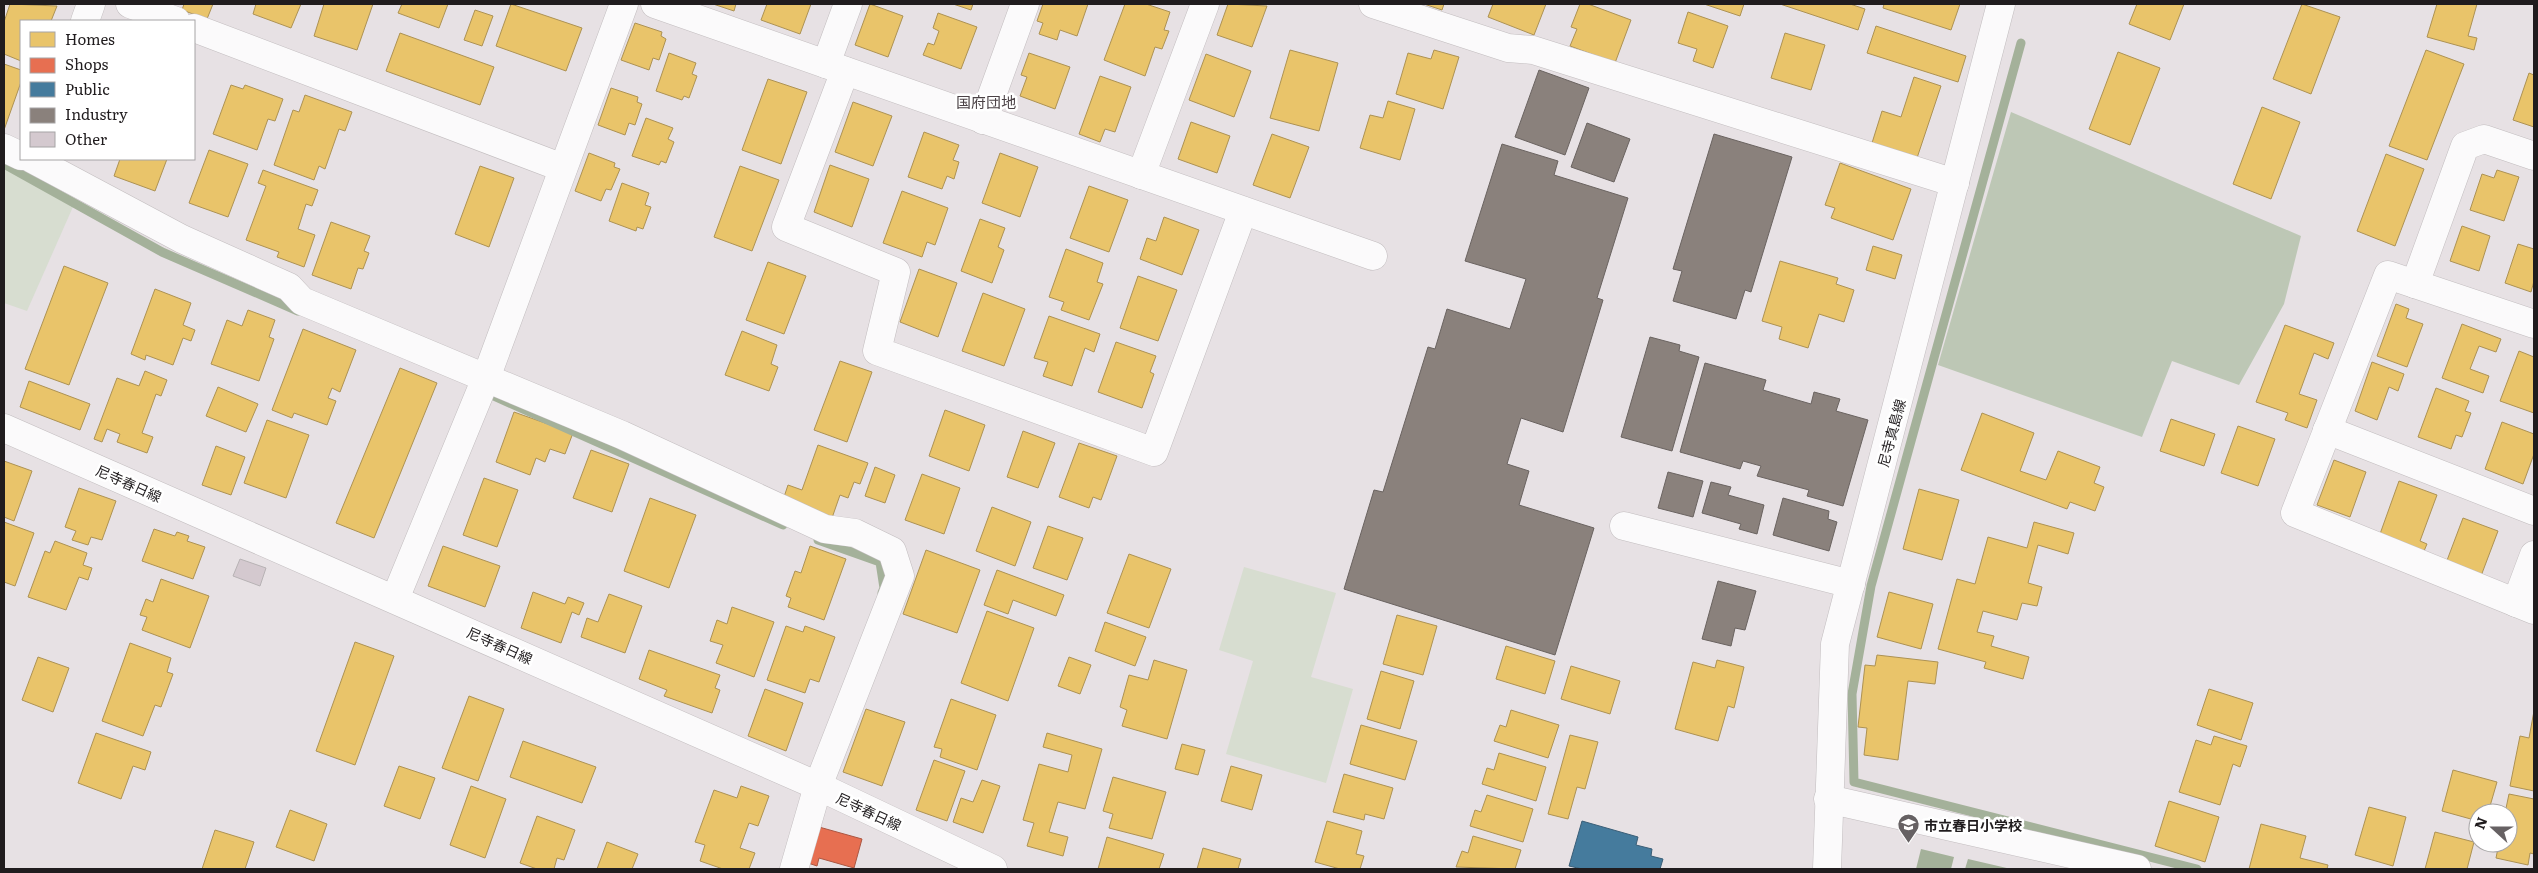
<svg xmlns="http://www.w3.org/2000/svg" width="2538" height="873" font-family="Literata,'Noto Sans JP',serif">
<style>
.green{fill:#d7ddd0}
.forest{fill:#bdc7b5}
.water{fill:#a4b19a}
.homes{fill:#e9c46a;stroke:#ad9253}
.shops{fill:#e76f51;stroke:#ab5642}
.public{fill:#457b9d;stroke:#3a5e77}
.industry{fill:#8a817c;stroke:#6a6360}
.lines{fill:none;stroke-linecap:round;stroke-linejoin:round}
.stream{stroke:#a4b19a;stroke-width:9}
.building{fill:#d4c9cf;stroke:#b7b2b4}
.minor-casing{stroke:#c2bdbf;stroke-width:29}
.minor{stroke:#fbfafb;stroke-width:28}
.labels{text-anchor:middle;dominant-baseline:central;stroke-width:5;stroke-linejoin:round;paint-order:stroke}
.street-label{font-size:14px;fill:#201c1e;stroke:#fff}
.poi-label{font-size:14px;font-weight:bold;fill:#201c1e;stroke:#fff;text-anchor:start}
.neighbourhood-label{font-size:15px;fill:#4b4246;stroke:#fff}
</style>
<rect width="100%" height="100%" fill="#e7e1e4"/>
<g class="green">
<path d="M4,159L76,200L27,311L4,303Z"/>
<path d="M1244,567L1336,593L1311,677L1353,689L1326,783L1226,754L1253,661L1219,650Z"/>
</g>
<path class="forest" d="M2011,112L2301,236L2284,304L2239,385L2172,361L2142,437L1938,365Z"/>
<g class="water">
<path d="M1921,849L1954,857L1951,869H1916Z"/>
<path d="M1968,859L2011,869H1965Z"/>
</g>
<g class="homes">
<path d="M10,4L57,6L51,21H21V61L4,54V22Z"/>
<path d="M184,4H213L207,19L182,10Z"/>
<path d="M256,4H301L291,28L253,14Z"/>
<path d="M324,4H373L357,50L314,36Z"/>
<path d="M402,4H448L439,28L398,13Z"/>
<path d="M511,4L582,28L566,71L496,46Z"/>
<path d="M713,4H736L734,11Z"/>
<path d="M767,4H811L800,34L761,20Z"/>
<path d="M870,4L903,16L888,57L855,45Z"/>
<path d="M953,4H973L971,10Z"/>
<path d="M1043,4H1088L1077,36L1060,30L1057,40L1039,34L1043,23L1037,21Z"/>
<path d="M1125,4H1146L1170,12L1164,30L1169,31L1162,49L1155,47L1145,76L1104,60Z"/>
<path d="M1228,4L1267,6L1252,47L1217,35Z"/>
<path d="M1424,4H1444L1442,10Z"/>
<path d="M1493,4H1546L1534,35L1488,17Z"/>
<path d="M1580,4H1588L1631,20L1615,63L1570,46L1577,29L1571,27Z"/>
<path d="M1704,4H1744L1740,16Z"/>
<path d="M1780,4H1850L1865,9L1858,30Z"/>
<path d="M1884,4H1960L1951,30L1883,8Z"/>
<path d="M2137,4H2184L2170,40L2129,24Z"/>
<path d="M2302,4L2340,17L2311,94L2273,79Z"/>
<path d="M2437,4H2477L2468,36L2477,38L2474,50L2427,37Z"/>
<path d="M475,10L493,16L482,46L464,40Z"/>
<path d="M1688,12L1728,26L1713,68L1693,61L1697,49L1678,43Z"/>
<path d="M938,13L977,27L961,69L923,55L928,43L934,45L939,31L933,28Z"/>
<path d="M635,23L662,32L661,36L666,39L659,60L653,58L649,70L621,60Z"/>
<path d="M1876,26L1966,56L1958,82L1867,53Z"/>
<path d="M400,33L494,67L480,105L386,71Z"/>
<path d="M1785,33L1825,45L1811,90L1771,78Z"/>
<path d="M1290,50L1338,63L1319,131L1270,118Z"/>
<path d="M1434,50L1459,57L1443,109L1396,94L1408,53L1431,59Z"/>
<path d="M2426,50L2464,64L2427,160L2389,146Z"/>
<path d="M2118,52L2160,68L2130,145L2089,129Z"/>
<path d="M669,53L696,63L692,74L697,76L689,98L684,96L682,100L656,91Z"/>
<path d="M1029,53L1070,67L1055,109L1020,96L1027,77L1021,75Z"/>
<path d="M1206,54L1251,71L1234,117L1189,100Z"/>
<path d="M4,64L21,70V82L4,130Z"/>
<path d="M2529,73L2534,75V127L2513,120Z"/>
<path d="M1100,76L1131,87L1115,132L1105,129L1100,142L1079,134Z"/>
<path d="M1914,77L1941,86L1917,158L1872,143L1882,111L1901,117Z"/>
<path d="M768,79L807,92L781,164L742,150Z"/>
<path d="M231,85L243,89L245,85L283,99L275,121L268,119L257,150L213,134Z"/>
<path d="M611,88L638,97L637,102L642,104L635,125L629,123L625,135L598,125Z"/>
<path d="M305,95L352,112L345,131L339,129L325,169L319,166L314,180L274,165L293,110L299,112Z"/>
<path d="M1388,101L1415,109L1400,160L1360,148L1370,115L1383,118Z"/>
<path d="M853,102L892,116L873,166L835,152Z"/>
<path d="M2262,107L2300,122L2271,199L2233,184Z"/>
<path d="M646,118L673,128L668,139L674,142L666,163L661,161L659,165L632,156Z"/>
<path d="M1191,122L1230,136L1217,173L1178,159Z"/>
<path d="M924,132L959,145L953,160L959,162L954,179L947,176L942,189L908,177Z"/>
<path d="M1272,134L1309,147L1290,198L1253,185Z"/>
<path d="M209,150L248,164L228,217L189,203Z"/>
<path d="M589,153L615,163L614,167L620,169L611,190L606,189L601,201L575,191Z"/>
<path d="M1000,153L1038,167L1020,217L982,203Z"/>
<path d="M2386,154L2424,169L2395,246L2357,231Z"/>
<path d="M120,159H167L155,191L114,176Z"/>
<path d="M1840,163L1911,189L1893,240L1831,218L1835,208L1825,205Z"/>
<path d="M830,165L869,179L852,227L814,212Z"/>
<path d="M480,166L514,178L489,247L455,234Z"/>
<path d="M740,166L779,180L752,251L714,237Z"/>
<path d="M263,170L318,190L312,206L306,204L298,229L315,235L304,267L277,257L279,252L246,240L266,186L258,183Z"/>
<path d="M2497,170L2519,177L2504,221L2470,210L2482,174L2494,178Z"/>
<path d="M622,183L649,193L645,205L651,207L643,229L637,227L636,231L609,221Z"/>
<path d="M1089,186L1128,200L1109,252L1070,238Z"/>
<path d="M902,191L948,208L935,245L927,242L922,257L883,243Z"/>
<path d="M1164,217L1199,230L1182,275L1140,259L1147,238L1156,241Z"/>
<path d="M980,219L1005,228L998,247L1004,250L992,283L961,271Z"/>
<path d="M331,222L370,236L364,251L369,253L363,269L358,268L351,289L312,275Z"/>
<path d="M2462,226L2490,236L2479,271L2450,261Z"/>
<path d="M2518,244L2534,249V281L2531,292L2505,283Z"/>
<path d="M1873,246L1902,255L1895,279L1866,270Z"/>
<path d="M1066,249L1103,263L1097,282L1103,284L1089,320L1061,310L1064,302L1049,297Z"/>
<path d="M1780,261L1838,278L1836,284L1854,290L1844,322L1819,314L1808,348L1779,339L1782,327L1762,321Z"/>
<path d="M768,262L806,276L784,334L746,320Z"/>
<path d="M64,266L108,283L69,385L25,369Z"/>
<path d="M919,269L957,283L938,337L900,322Z"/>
<path d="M1138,276L1177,290L1158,341L1120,328Z"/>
<path d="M155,289L191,303L183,325L195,330L191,341L183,338L173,365L146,355L145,360L131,354Z"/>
<path d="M983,293L1025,309L1004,366L962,351Z"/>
<path d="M2396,304L2409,309L2406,318L2423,324L2407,367L2377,356Z"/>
<path d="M248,310L275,320L269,337L274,339L259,381L211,364L227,320L242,326Z"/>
<path d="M1049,316L1100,334L1094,352L1085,348L1072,386L1043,376L1048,362L1034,358Z"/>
<path d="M2462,324L2501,339L2496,352L2479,346L2470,369L2489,376L2483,393L2442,378Z"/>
<path d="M2285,325L2334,343L2328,359L2314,353L2299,394L2317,400L2307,428L2285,420L2288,413L2256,402Z"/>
<path d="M303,329L356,350L340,392L332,388L328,398L336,401L327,425L294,413L292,418L272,410Z"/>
<path d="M742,331L777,345L771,364L778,367L769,391L725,375Z"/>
<path d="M1116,342L1156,356L1150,372L1154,374L1142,408L1098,392Z"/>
<path d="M2519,351L2534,357V413L2500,401Z"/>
<path d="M840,361L872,372L847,442L814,430Z"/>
<path d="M2372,362L2404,374L2398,391L2389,387L2377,420L2355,411Z"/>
<path d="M400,368L437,383L374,538L336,523Z"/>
<path d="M145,371L167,380L161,396L156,394L142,433L153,437L147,453L117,442L120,434L107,429L102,442L94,439L117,378L139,386Z"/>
<path d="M29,381L90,404L80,430L20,407Z"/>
<path d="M218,387L258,404L246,432L206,416Z"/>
<path d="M2436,388L2469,401L2465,411L2471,413L2462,437L2456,435L2451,449L2418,437Z"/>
<path d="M945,410L985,425L969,471L929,456Z"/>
<path d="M514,412L573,433L565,454L550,449L545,462L536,458L530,475L496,462Z"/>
<path d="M1982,413L2034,433L2020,471L2046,480L2058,451L2100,467L2094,483L2104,487L2095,511L2070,502L2067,509L1961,470Z"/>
<path d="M2171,419L2215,434L2204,466L2160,451Z"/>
<path d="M267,420L309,435L286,498L244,483Z"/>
<path d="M2502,422L2534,434V454L2523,484L2485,469Z"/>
<path d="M2238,426L2275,439L2258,486L2221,473Z"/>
<path d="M1023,431L1055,443L1038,488L1007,477Z"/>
<path d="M1079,443L1117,456L1101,500L1093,497L1089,508L1059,497Z"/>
<path d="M818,445L868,463L860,484L854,482L848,498L840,495L832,518L783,500L788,485L802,490Z"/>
<path d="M216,446L245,457L231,495L202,485Z"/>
<path d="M591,450L629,464L612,512L573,498Z"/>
<path d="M2334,460L2366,472L2350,517L2317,505Z"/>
<path d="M4,461L32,471L14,521L4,517Z"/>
<path d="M875,467L895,475L885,503L865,496Z"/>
<path d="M922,474L960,488L944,534L905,520Z"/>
<path d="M484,478L518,490L497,547L463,535Z"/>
<path d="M2399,481L2437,495L2420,541L2427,544L2424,551L2380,534Z"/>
<path d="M79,488L116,501L102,540L91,537L88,545L72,540L76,531L65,527Z"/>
<path d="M1919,489L1959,500L1942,560L1903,549Z"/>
<path d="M650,498L696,515L669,588L624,571Z"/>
<path d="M992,507L1031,522L1015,566L976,551Z"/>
<path d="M2463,518L2498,531L2481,576L2446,563Z"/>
<path d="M4,522L34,533L15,586L4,582Z"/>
<path d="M2034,522L2074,533L2068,554L2038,545L2028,583L2042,587L2037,606L2022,603L2017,620L1983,611L1977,632L1994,636L1991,646L2029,657L2023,679L1984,668L1986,662L1938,649L1957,579L1975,584L1988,537L2027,548Z"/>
<path d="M1048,526L1083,538L1067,580L1033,568Z"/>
<path d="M154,529L175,536L177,532L189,536L187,541L205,547L193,579L142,561Z"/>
<path d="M55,541L87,553L83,565L92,568L88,580L79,577L66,610L28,597L45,551L50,553Z"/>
<path d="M443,546L500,566L485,607L428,586Z"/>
<path d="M810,546L846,559L824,620L788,607L791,598L786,596L795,571L801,573Z"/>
<path d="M926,550L980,570L957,633L903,614Z"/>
<path d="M1129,554L1171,569L1149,628L1107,613Z"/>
<path d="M997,570L1064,595L1056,616L1013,600L1008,614L984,605Z"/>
<path d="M161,579L209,596L190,648L142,630L147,617L140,615L146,599L153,602Z"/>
<path d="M533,592L565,604L568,597L584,603L579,615L572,612L561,643L521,628Z"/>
<path d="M1889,592L1933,604L1921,649L1877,637Z"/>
<path d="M609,594L642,606L625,653L581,637L587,618L598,622Z"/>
<path d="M732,607L774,622L754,677L716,663L723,645L710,641L717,620L727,624Z"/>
<path d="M987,611L1034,628L1008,701L961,683Z"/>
<path d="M1397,615L1437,626L1423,675L1383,664Z"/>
<path d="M1105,622L1146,637L1135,666L1095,651Z"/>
<path d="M786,626L803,632L805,626L835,637L819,682L810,679L805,693L767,680Z"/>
<path d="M355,642L394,656L355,765L316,751Z"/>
<path d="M130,643L171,658L167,672L173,674L161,707L155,705L143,736L102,721Z"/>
<path d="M1506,646L1555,661L1545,694L1496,679Z"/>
<path d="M649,650L720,675L715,688L720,690L712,713L664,696L667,690L639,679Z"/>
<path d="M1877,655L1938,662L1935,684L1908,681L1898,760L1864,755L1867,728L1858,727L1865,665L1875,666Z"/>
<path d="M38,657L69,668L53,712L22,700Z"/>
<path d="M1069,657L1091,665L1080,694L1058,686Z"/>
<path d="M1154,660L1187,670L1167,739L1122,726L1127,710L1120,707L1129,675L1148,680Z"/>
<path d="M1717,660L1744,667L1734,708L1728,706L1718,741L1675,729L1693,662L1715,668Z"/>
<path d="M1571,666L1620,681L1610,714L1561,699Z"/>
<path d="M1381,671L1414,681L1400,729L1367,719Z"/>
<path d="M765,689L803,703L786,751L748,736Z"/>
<path d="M2209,689L2253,703L2241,740L2197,725Z"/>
<path d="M469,696L504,709L478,781L442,768Z"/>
<path d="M951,699L996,715L977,770L940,757L942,749L934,747Z"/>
<path d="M866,709L905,722L882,786L843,772Z"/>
<path d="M1511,710L1559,725L1548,758L1494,741L1500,725L1506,727Z"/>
<path d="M2534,711V791L2510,786L2520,736L2529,738Z"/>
<path d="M1361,725L1417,741L1405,780L1350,764Z"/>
<path d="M96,733L151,752L145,770L133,766L121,799L78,783Z"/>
<path d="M1047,733L1102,749L1085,809L1058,802L1049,832L1068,837L1063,856L1027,846L1034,823L1023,820L1039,764L1068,772L1072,755L1043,747Z"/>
<path d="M1570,735L1598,742L1585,789L1577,787L1568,819L1548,814Z"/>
<path d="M2214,736L2247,746L2240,767L2233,764L2220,805L2179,792L2196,740L2211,745Z"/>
<path d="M523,741L596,767L582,803L510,777Z"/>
<path d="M1182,744L1205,750L1198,775L1175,769Z"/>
<path d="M1499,753L1546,767L1536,801L1482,784L1487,768L1494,770Z"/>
<path d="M934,760L965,771L947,821L916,810Z"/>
<path d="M399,766L435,778L420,819L384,806Z"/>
<path d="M1231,766L1262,775L1252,810L1221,801Z"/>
<path d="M2453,770L2497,782L2488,813H2478V821L2442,811Z"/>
<path d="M1344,774L1393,788L1384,819L1365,814L1364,820L1333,812Z"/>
<path d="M1113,777L1166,792L1152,839L1109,828L1113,814L1103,811Z"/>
<path d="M982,780L1000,786L983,833L953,822L961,798L973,802Z"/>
<path d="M471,786L506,799L485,858L450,845Z"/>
<path d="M741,786L769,796L758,826L749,823L740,848L755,853L749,869H723L700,861L705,845L695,842L714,790L737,798Z"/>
<path d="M2509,794L2534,799V854L2530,853L2528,865L2496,858L2499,843H2508V813H2505Z"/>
<path d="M1487,795L1533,809L1523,842L1470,826L1475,810L1481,812Z"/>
<path d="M2169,801L2219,817L2205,862L2155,846Z"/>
<path d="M2369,807L2406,817L2393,866L2355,855Z"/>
<path d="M290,810L327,824L314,861L276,847Z"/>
<path d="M537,816L575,830L564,860L557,858L554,869H537L520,863Z"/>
<path d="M1327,821L1362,831L1356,854L1364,856L1360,869H1340L1315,862Z"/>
<path d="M2261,824L2306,836L2300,858L2328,865L2327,869H2249Z"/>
<path d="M215,830L254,842L245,869H202Z"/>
<path d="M2435,832L2474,842L2467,869H2425Z"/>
<path d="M1473,836L1521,850L1515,869L1456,867L1462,851L1468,853Z"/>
<path d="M1107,837L1164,854L1159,869H1098Z"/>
<path d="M607,842L638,854L632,869H597Z"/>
<path d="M1203,848L1241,859L1238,869H1197Z"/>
</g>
<path class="shops" d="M819,827L862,839L854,868L819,858L817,866L808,863Z"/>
<path class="public" d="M1582,821L1638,837L1636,845L1652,849L1651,856L1663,859L1660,869H1582L1569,866Z"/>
<g class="industry">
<path d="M1539,70L1589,88L1565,155L1515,137Z"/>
<path d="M1587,123L1630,139L1614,182L1571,167Z"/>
<path d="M1714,134L1792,157L1751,292L1745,290L1736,319L1673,301L1682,271L1673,269Z"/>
<path d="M1502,144L1558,161L1554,175L1628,198L1597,298L1603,300L1563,432L1521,418L1507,464L1529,471L1519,505L1594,528L1555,655L1344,589L1374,490L1383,492L1428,347L1435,349L1447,309L1510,329L1526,279L1465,261Z"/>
<path d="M1650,337L1680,345L1679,351L1699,357L1672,451L1621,437Z"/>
<path d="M1705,363L1766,380L1763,390L1811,404L1814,392L1840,399L1836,411L1868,420L1843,506L1807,496L1809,490L1757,476L1761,466L1743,461L1740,469L1680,452Z"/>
<path d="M1668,472L1703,481L1693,517L1658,508Z"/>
<path d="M1711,482L1731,487L1728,495L1764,505L1757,534L1739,529L1741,524L1702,513Z"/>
<path d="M1783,498L1829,511L1828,519L1837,522L1829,551L1773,535Z"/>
<path d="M1718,581L1756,591L1745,630L1735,628L1731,646L1702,639Z"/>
</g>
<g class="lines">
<g class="stream">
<path d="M2021,43L1871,586L1852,694L1854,782L2197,869"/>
<path d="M4,164L162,252L298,311"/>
<path d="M487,393L783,525"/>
<path d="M818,540L880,562L884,588L882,593"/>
</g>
</g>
<path class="building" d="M240,559L266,568L260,586L233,576Z"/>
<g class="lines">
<defs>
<g id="minor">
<path d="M130,4L176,21"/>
<path d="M655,4L1373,256"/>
<path d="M1373,4L1508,48L1533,50L1955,183"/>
<path d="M85,21L91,4"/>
<path d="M194,28L563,168"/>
<path d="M826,64L848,4"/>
<path d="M845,71L786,227L896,272L877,351L1154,452L1243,211"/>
<path d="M983,120L1025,4"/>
<path d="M4,148L21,156"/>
<path d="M32,159L182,239L289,287L302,301L622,435L825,529L855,533L892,551L900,576L818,786L794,869"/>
<path d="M1141,175L1205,4"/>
<path d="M2415,284L2465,146L2484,139L2534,156"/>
<path d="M2534,324L2388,275L2295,513L2534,610"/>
<path d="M4,428L818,786L993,869"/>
<path d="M2327,430L2534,511"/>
<path d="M1624,526L1851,584"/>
<path d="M395,599L486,378L624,4"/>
<path d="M2516,603L2534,555"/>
<path d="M1828,799L2137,869"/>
<path d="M1827,869L1835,644L2001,4"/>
</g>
</defs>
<use href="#minor" class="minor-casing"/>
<use href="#minor" class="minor"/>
</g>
<defs>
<symbol id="school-pin" viewBox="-11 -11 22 30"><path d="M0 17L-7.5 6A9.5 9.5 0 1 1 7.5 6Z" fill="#666163" stroke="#fff"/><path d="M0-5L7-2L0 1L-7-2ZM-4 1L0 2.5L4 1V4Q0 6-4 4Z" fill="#fff"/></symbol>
</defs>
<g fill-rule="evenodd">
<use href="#school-pin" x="1896" y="812" width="25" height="34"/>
</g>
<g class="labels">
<g class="street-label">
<text transform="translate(1891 433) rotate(-75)">尼寺真島線</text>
<text transform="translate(129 483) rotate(24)">尼寺春日線</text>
<text transform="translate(500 645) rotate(24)">尼寺春日線</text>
<text transform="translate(869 811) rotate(25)">尼寺春日線</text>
</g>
<g class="poi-label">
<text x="1924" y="825">市立春日小学校</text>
</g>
<g class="neighbourhood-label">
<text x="986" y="101">国府団地</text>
</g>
</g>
<rect width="2538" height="873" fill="none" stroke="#201c1e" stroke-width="10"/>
<rect x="20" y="20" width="175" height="140" fill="#ffffff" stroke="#a6a4a5"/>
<rect x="30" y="32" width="25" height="15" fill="#e9c46a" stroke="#a6a4a5"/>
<text x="65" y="45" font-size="15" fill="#201c1e">Homes</text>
<rect x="30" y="58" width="25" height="15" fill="#e76f51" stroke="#a6a4a5"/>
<text x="65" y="70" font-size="15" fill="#201c1e">Shops</text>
<rect x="30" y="82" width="25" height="15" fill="#457b9d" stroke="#a6a4a5"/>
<text x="65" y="95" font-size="15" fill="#201c1e">Public</text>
<rect x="30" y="108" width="25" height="15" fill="#8a817c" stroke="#a6a4a5"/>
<text x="65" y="120" font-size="15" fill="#201c1e">Industry</text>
<rect x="30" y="132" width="25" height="15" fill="#d4c9cf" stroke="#a6a4a5"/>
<text x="65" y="145" font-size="15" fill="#201c1e">Other</text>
<g transform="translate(2493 828) rotate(291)"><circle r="24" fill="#ffffff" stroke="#a6a4a5"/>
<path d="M0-4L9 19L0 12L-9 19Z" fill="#666163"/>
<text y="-8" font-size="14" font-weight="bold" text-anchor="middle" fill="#201c1e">N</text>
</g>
</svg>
